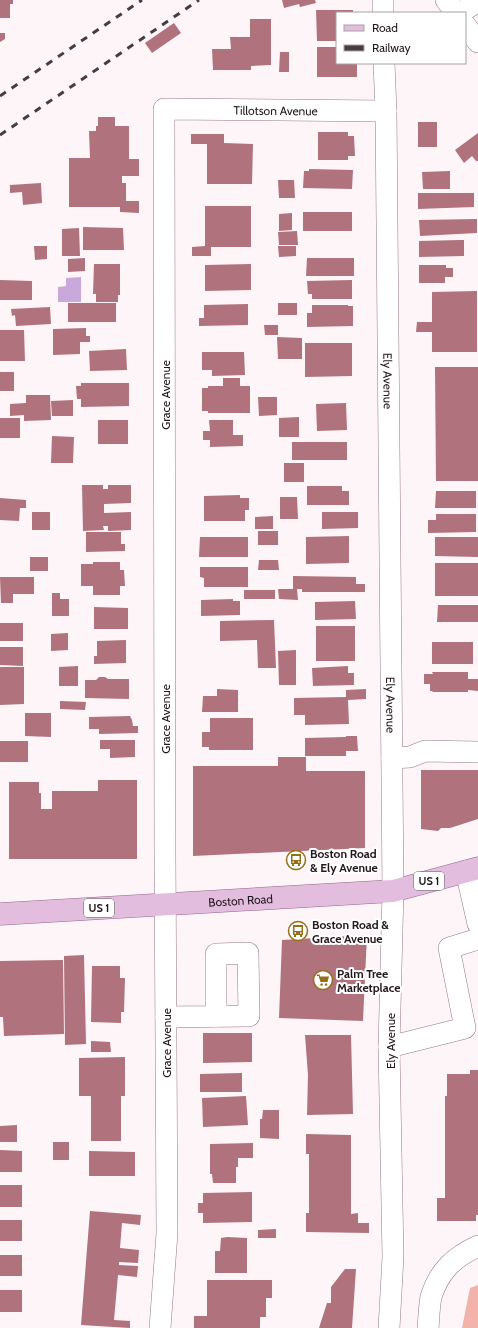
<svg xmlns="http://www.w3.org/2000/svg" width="478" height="1328" font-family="Cabin,sans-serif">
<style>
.green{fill:#f2b3ab}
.water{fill:#c9a8dc}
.building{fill:#b0727c}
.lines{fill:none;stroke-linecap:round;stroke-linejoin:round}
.minor-casing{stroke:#997786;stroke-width:22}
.major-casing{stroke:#94668c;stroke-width:23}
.minor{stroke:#fff;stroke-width:21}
.major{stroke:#e3bdde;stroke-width:22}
.rail{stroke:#483c42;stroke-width:3;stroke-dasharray:7 7;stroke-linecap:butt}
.labels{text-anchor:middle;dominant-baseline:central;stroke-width:4;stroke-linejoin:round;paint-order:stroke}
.shield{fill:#fff;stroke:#665d61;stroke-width:1}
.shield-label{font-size:11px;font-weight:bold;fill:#24171d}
.street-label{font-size:12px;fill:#24171d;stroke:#fff}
.poi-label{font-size:12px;font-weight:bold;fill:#24171d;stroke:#fff;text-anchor:start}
</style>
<rect width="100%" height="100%" fill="#fdf5f8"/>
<path class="green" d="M478,1285V1328H462L470,1288Z"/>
<path class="water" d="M81,277V302H58V287L66,286V278Z"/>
<g class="building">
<path d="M0,0H13V4H10V18H0Z"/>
<path d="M282,0H315L316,3L300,7L299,4L284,8Z"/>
<path d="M316,10H353V13H337V41H317Z"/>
<path d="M250,19H271V65L251,66V70H213L212,49H231L230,37H250Z"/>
<path d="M174,23L181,33L152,53L145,43Z"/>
<path d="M0,33H5V39L0,42Z"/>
<path d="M317,47H337V63H357V77H317Z"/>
<path d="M280,52H289V72H279Z"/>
<path d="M98,117H115V126H129V159H139V176H122V183H126V201H139V213L120,212V207H69V158H90L89,131H96V126H98Z"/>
<rect x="418" y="122" width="19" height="25"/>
<path d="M318,132H348V136H354L355,156H348V160H318Z"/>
<path d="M478,133V161H476L472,156L464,163L455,150Z"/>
<path d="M191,134H224V143L253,144L252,184H207V144H191Z"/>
<path d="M309,169L353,170L352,189L303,188L304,171H309Z"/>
<path d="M450,171V189H423L422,172Z"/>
<path d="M278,180H294L295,198H279Z"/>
<path d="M41,183L42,203L23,205L22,192L10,193V185Z"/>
<path d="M418,193H474V207L418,209Z"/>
<path d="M205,206H251V247H211V256H192V247L205,246Z"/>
<rect x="303" y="212" width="49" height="19"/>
<path d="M292,213V230L279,231V214Z"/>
<path d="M477,219V233L420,236L419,220Z"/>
<path d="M83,227L123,228L124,250H83Z"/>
<path d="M79,228L80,256H62V229Z"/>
<path d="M297,231L298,245H279L278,232Z"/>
<path d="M460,240H464V256L419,257V241Z"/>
<path d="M34,246H47V259L35,260Z"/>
<path d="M278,246H296V256L279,257Z"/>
<path d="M85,258V271L68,272V259Z"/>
<path d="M307,258H354V276H306Z"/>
<path d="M94,264H120V295H118V302H96V294H93Z"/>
<path d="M251,264V290L205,291V265Z"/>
<path d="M419,265H446V268H453V277H445V283H419Z"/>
<path d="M0,280L32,281V300H0Z"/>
<path d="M352,280V299H312V294H308L307,281Z"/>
<path d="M477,291V352H432V332H416L417,322H432V292Z"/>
<rect x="68" y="303" width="48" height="19"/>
<rect x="278" y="303" width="19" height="12"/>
<path d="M248,304V325L199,326V318H204V305Z"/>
<path d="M312,305H348V306H353V326L307,327V313H312Z"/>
<path d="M50,307L51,324L16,326L15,315L12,316L11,309Z"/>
<path d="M264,325H278V335H265Z"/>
<path d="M86,328V336H90V342H80V354L53,355V329Z"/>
<path d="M0,330H24L25,361H0Z"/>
<path d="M277,337L302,338V359H278Z"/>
<path d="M305,343H352V376L305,377Z"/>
<path d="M126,349L127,370L90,371L89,351Z"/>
<path d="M202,352H244L245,375L212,376V370H202Z"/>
<path d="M435,367H478V481H436Z"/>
<rect x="0" y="372" width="14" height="19"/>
<path d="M223,378H240V386H250V413H208V411H202V388H208V386H223Z"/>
<path d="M81,383H129V406L81,407V399H77L76,386H81Z"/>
<path d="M26,395H50L51,420L24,421V415L10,416V404L26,403Z"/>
<path d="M258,397H277V415L259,416Z"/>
<path d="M73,400V416H52L51,401Z"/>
<path d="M346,403L347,430L317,431L316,404Z"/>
<path d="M299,417V437H279V418Z"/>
<rect x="0" y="418" width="20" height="20"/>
<rect x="98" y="420" width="30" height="24"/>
<path d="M209,420H233V435H243V446L210,447V440H203V431H210Z"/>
<path d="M52,436L74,437L73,463H51Z"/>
<rect x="292" y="442" width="55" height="18"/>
<rect x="284" y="463" width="20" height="19"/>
<path d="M82,485H103V489H108V485H131V503L104,504V513L131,512V530L108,531V526H103L104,530L83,531Z"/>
<path d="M307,486H342V491H349V505H307Z"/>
<path d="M436,491H476V508H435Z"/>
<path d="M240,495V498H249V510H245V521H204V496Z"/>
<path d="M280,497H297L298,519H280Z"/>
<path d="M0,498L26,500V508H20L19,521L0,520Z"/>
<rect x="32" y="512" width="18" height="18"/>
<path d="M322,512H358V528L322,529Z"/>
<path d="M436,514H476V532L428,533V520H436Z"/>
<path d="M273,516V529H255V517Z"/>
<rect x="258" y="531" width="20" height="14"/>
<path d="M86,532H121V544H125V551L86,552Z"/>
<path d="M349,536V563L306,564V537Z"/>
<path d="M200,537H248V557H199Z"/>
<path d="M435,537H478V557L435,556Z"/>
<rect x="30" y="557" width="18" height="14"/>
<path d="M259,560H278L279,570H258Z"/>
<path d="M93,562H120V570H124L125,586H120V595H93V586H81V564H93Z"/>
<rect x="435" y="563" width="43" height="33"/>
<path d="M200,567H248V587H204V578L200,577Z"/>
<path d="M293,576L356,577V584H365V592H302V589H297L298,600L279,599L278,589H293Z"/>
<path d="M0,577H34V594H13V603H1Z"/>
<rect x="244" y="590" width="31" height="9"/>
<path d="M52,593H60V599H69V616H52Z"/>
<path d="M233,599V601H240V615L201,616V600Z"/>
<path d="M355,601L356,619L315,620V602Z"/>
<path d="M438,605H478V622H437Z"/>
<path d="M94,607L128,608V629H94Z"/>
<path d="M274,620L276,668H258L257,640L220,641V621Z"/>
<rect x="0" y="623" width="23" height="18"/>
<rect x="316" y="626" width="39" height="35"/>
<path d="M68,633V650L51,651V634Z"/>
<path d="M126,640V663L94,664V656H97V641Z"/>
<rect x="432" y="642" width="41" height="22"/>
<path d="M0,647H23V666L0,665Z"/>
<path d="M296,650V685H279L278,651Z"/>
<path d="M78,666V686H59V667Z"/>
<path d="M348,666V673H354V685L313,686L312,668Z"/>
<path d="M0,667H24V704L0,705Z"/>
<path d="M432,672H468V679H478V691L468,690V692H433L432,691H430V684H424V674H433Z"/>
<path d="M99,677H105L108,679H129V699L85,698V680H96Z"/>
<path d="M217,689L238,690V712H202L203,696H217Z"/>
<path d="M366,689V699L348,700L349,724L305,725V715H294V698L346,697V690Z"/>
<path d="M60,701L86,702L85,710L60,709Z"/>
<path d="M25,713H51V737L25,736Z"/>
<path d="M130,716L132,720L133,726H138V733L99,734V729H89V717Z"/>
<path d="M210,718H253V750H209V747H202V732H210Z"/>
<path d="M346,736H357L358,751H346V756H305V738L346,737Z"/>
<path d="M100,740H135V757L110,758V749H100Z"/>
<rect x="0" y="741" width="28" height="21"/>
<path d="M278,757H306V771H365V848L193,856V766H278Z"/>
<path d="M421,770H478V819L450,828H441L438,831L421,829Z"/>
<path d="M98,780H137V859H9V782H39V793H41V809H52V791H98Z"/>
<path d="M367,935L363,1021L279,1018L282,940Z"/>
<path d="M84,955L86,1044L65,1045L64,956Z"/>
<path d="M63,960L64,1034L4,1036L3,1017H0V961Z"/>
<path d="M92,966H120V978H125L124,1012H121V1023L91,1022Z"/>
<path d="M203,1033H252V1062L203,1063Z"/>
<path d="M305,1035H351L353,1114L307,1115L308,1075Z"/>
<path d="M91,1041L110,1042L111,1052H91Z"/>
<path d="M125,1057V1096H121V1141H91V1096H79V1058Z"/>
<path d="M470,1070H478V1215H476V1221H437V1198H445V1096H447V1074H470Z"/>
<path d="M242,1073V1092H200V1074Z"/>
<path d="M246,1096L248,1125L203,1127L202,1098Z"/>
<path d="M263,1110H279V1139L260,1138V1119H262Z"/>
<path d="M17,1125V1142H0V1126Z"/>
<path d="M306,1134L351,1135V1214L358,1213V1223H369V1233L306,1232V1213H309V1154H306Z"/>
<rect x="53" y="1142" width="16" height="18"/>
<path d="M253,1143V1158H238V1167H236V1183H213L212,1174H210V1144Z"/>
<path d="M0,1150L22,1151V1172H0Z"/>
<path d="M89,1151L135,1152V1176H89Z"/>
<rect x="0" y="1185" width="22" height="22"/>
<path d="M252,1192V1222L203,1223V1213H198V1203H203V1193Z"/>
<path d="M90,1211L141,1215L140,1225L122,1223L120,1248L139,1250L138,1263L119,1262V1265L138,1266L137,1277L118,1275L114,1320L130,1321V1328L81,1325Z"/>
<rect x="0" y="1220" width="22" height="21"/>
<path d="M276,1229V1238H258V1230Z"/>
<path d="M227,1237L247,1238V1273H215V1251H220L221,1238Z"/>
<rect x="0" y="1255" width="22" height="21"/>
<path d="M345,1269H356L352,1328H319L327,1303H331V1287Z"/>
<path d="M207,1280H272V1298H266V1317H260V1328H194V1316H207Z"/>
<rect x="0" y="1290" width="22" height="22"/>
</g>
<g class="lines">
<defs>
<g id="minor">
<path d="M383,0V13"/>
<path d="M446,0L456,13"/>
<path d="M460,13L478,1"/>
<path d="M465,25L478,42"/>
<path id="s1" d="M384,63L386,111L393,891L389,1047L393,1257L389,1328"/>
<path d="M392,758L410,757L425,751L478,752"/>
<path d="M466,871L478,924"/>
<path d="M166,1017L249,1016L248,953L216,954V1017"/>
<path d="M389,1047L465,1028L449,948L478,939"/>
<path id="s2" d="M160,1328L167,1233L165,856L164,109L386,111"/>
<path d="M428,1328C429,1318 429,1307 431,1297C439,1271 454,1257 478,1246"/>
</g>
<g id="major">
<path id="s3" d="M0,914L393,891L478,868"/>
</g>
</defs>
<use href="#minor" class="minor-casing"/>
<use href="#major" class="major-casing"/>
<use href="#minor" class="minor"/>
<use href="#major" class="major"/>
<g class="rail">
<path d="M0,96L142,0"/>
<path d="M0,135L199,0"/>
</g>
</g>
<defs>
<symbol id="bus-ring" viewBox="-11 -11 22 22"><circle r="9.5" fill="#fff" stroke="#95701a" stroke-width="1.5"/><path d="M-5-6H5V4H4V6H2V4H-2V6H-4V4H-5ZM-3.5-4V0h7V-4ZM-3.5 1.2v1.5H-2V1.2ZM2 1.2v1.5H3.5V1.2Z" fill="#95701a"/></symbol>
<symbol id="supermarket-ring" viewBox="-11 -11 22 22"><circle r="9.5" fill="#fff" stroke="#95701a" stroke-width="1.5"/><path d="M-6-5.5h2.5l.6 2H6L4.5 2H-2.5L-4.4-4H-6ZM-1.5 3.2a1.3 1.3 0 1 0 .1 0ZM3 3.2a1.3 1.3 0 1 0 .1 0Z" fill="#95701a"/></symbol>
</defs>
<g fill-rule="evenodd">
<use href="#bus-ring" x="285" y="849" width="22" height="22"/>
<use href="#bus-ring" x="287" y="920" width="22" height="22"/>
<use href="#supermarket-ring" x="312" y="969" width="22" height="22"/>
</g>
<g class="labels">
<g class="shield">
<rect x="414" y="872" width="30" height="18" rx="3"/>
<rect x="84" y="899" width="30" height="18" rx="3"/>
</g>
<g class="shield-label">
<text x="429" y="881">US 1</text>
<text x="99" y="908">US 1</text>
</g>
<g class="street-label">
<text stroke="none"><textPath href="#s2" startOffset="1331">Tillotson Avenue</textPath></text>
<text stroke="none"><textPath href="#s1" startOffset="318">Ely Avenue</textPath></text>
<text transform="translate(165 395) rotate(-90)">Grace Avenue</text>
<text stroke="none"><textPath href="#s1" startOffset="642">Ely Avenue</textPath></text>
<text transform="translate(165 719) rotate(-90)">Grace Avenue</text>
<text stroke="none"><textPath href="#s3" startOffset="241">Boston Road</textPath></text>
<text transform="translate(390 1041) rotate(-90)">Ely Avenue</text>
<text transform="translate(166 1043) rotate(-90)">Grace Avenue</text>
</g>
<g class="poi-label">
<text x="310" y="853">Boston Road<tspan x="310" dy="14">&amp; Ely Avenue</tspan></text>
<text x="312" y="924">Boston Road &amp;<tspan x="312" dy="14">Grace Avenue</tspan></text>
<text x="337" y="973">Palm Tree<tspan x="337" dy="14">Marketplace</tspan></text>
</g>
</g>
<rect x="336" y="12" width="130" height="52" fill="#ffffff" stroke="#a7a2a5"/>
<rect x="344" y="25" width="20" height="6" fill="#e3bdde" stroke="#a7a2a5"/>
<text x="372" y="32" font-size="12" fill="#24171d">Road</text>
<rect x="344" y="45" width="20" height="6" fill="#483c42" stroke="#a7a2a5"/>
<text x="372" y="52" font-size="12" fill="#24171d">Railway</text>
</svg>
